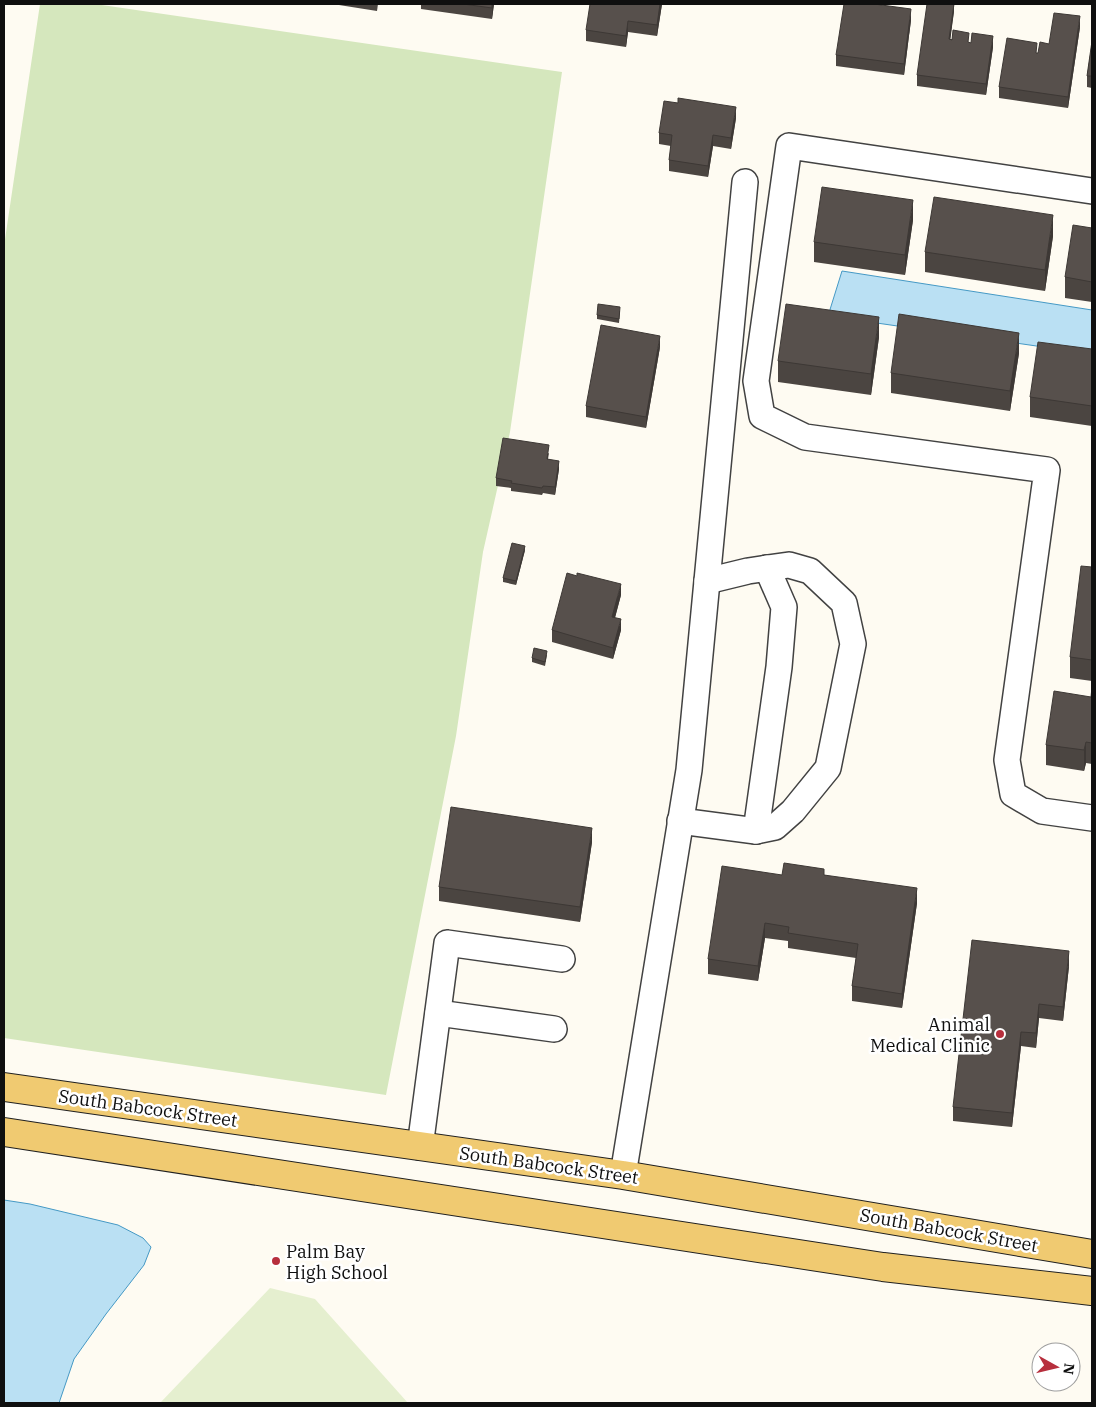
<svg xmlns="http://www.w3.org/2000/svg" width="1096" height="1407" font-family="'IBM Plex Serif',serif">
<style>
.green{fill:#d5e7bd}
.pitch{fill:#e5efcf}
.water{fill:#bae0f3;stroke:#4599c5}
.lines{fill:none;stroke-linecap:round;stroke-linejoin:round}
.minor-casing{stroke:#424242;stroke-width:28}
.major-casing{stroke:#202020;stroke-width:30}
.minor{stroke:#fff;stroke-width:25}
.major{stroke:#f0ca71;stroke-width:28}
.wall{fill:#4b4541}
.shaded-wall{fill:#3d3835}
.building{fill:#57504c;stroke:#3d3835}
.poi-dot{fill:#b72f3d;stroke:#fff;stroke-width:2}
.labels{text-anchor:middle;dominant-baseline:central;stroke-width:5;stroke-linejoin:round;paint-order:stroke}
.poi-label{font-size:18px;fill:#0f0f0f;stroke:#fff;text-anchor:end}
.street-label{font-size:18px;fill:#0f0f0f;stroke:#fff}
</style>
<rect width="100%" height="100%" fill="#fefbf2"/>
<path class="green" d="M40,4H95L562,72L510,432L483,552L456,736L386,1095L4,1038V246Z"/>
<path class="pitch" d="M270,1288L315,1299L408,1403H160Z"/>
<g class="water">
<path d="M842,271L1092,310V354L828,316Z"/>
<path d="M4,1200L30,1204L118,1225L143,1238L151,1247L144,1265L106,1314L74,1359L59,1403H4Z"/>
</g>
<g class="lines">
<defs>
<g id="minor">
<path d="M1092,191L789,146L756,381L762,416L805,437L1047,470L1007,760L1013,794L1042,811L1092,818"/>
<path d="M680,821L756,831L775,827L793,811L828,768L853,644L844,603L810,571L789,565L748,571L707,581"/>
<path d="M756,831L779,667L784,607L767,568"/>
<path d="M438,1013L554,1029"/>
<path d="M420,1147L447,943L562,959"/>
<path d="M623,1175L689,770L745,182"/>
</g>
<g id="major">
<path d="M4,1087L623,1175L1092,1254"/>
<path d="M4,1132L883,1267L1092,1291"/>
</g>
</defs>
<use href="#minor" class="minor-casing"/>
<use href="#major" class="major-casing"/>
<use href="#minor" class="minor"/>
<use href="#major" class="major"/>
</g>
<g class="wall">
<path d="M339,4H378L377,11L339,5Z"/>
<path d="M421,4H494L492,19L421,9Z"/>
<path d="M662,4L657,36L628,32L626,47L586,41V30Z"/>
<path d="M954,4V11L950,39L993,47L986,95L917,86V75Z"/>
<path d="M911,20L904,75L836,66V55Z"/>
<path d="M1080,27L1068,108L999,98V87L1037,53H1038L1049,44Z"/>
<path d="M1092,41V88L1087,87V76Z"/>
<path d="M736,118L731,149L713,146L708,177L669,171V160L671,146L659,144V133Z"/>
<path d="M913,220L905,275L814,262V242Z"/>
<path d="M1092,228V302L1065,298V277Z"/>
<path d="M1053,236L1045,291L925,272V252Z"/>
<path d="M620,311L619,323L597,319V315Z"/>
<path d="M879,337L871,395L778,382V361Z"/>
<path d="M660,347L646,428L586,417V406Z"/>
<path d="M1092,349V426L1030,417V397Z"/>
<path d="M1019,353L1010,411L891,393V373Z"/>
<path d="M549,453L548,459L559,469L555,495L543,493L542,495L511,491V488L496,486V478Z"/>
<path d="M525,550L516,585L503,582V578Z"/>
<path d="M1092,567V681L1070,678V657Z"/>
<path d="M621,595L615,618L621,630L613,659L552,642V630Z"/>
<path d="M547,655L545,666L532,662V658Z"/>
<path d="M1092,687V764L1086,763L1084,771L1046,765V745L1091,697Z"/>
<path d="M592,842L580,922L439,901V887Z"/>
<path d="M782,875H824L917,903L902,1008L852,1001V986L856,958L788,948V941L765,938L758,981L708,974V959Z"/>
<path d="M1069,966L1063,1021L1039,1018L1036,1048L1021,1046L1012,1127L953,1121V1107Z"/>
</g>
<g class="shaded-wall">
<path d="M492,4H494L492,19Z"/>
<path d="M660,4H662L657,36V25Z"/>
<path d="M954,4V11L949,50V39Z"/>
<path d="M911,9V20L904,75V64Z"/>
<path d="M1080,16V27L1068,108V97Z"/>
<path d="M628,21V32L626,47V36Z"/>
<path d="M993,36V47L986,95V84Z"/>
<path d="M736,107V118L731,149V138Z"/>
<path d="M713,135V146L708,177V166Z"/>
<path d="M913,200V220L905,275V255Z"/>
<path d="M1053,215V236L1045,291V270Z"/>
<path d="M879,317V337L871,395V374Z"/>
<path d="M1019,333V353L1010,411V391Z"/>
<path d="M660,336V347L646,428V417Z"/>
<path d="M559,461V469L555,495V487Z"/>
<path d="M525,546V550L516,585V581Z"/>
<path d="M621,584V595L612,628V617Z"/>
<path d="M621,619V630L613,659V648Z"/>
<path d="M1086,742V763L1084,771V750Z"/>
<path d="M592,828V842L580,922V907Z"/>
<path d="M917,888V903L902,1008V994Z"/>
<path d="M765,923V938L758,981V966Z"/>
<path d="M1069,951V966L1063,1021V1007Z"/>
<path d="M1039,1004V1018L1036,1048V1033Z"/>
<path d="M1021,1032V1046L1012,1127V1113Z"/>
</g>
<g class="building">
<path d="M463,4H492V8Z"/>
<path d="M590,4H660L657,25L628,21L626,36L586,30Z"/>
<path d="M844,4H874L911,9L904,64L836,55Z"/>
<path d="M927,4H954L949,39L952,40L953,30L969,33L968,42L971,43L972,33L993,36L986,84L917,75Z"/>
<path d="M1054,13L1080,16L1068,97L999,87L1007,38L1037,43L1036,53H1038L1040,42L1049,44Z"/>
<path d="M1092,41V76H1087Z"/>
<path d="M678,98L736,107L731,138L713,135L708,166L669,160L672,135L659,133L664,101L678,103Z"/>
<path d="M822,187L913,200L905,255L814,242Z"/>
<path d="M934,197L1053,215L1045,270L925,252Z"/>
<path d="M1073,225L1092,228V282L1065,277Z"/>
<path d="M598,304L620,307L619,319L597,315Z"/>
<path d="M786,304L879,317L871,374L778,361Z"/>
<path d="M899,314L1019,333L1010,391L891,373Z"/>
<path d="M601,325L660,336L646,417L586,406Z"/>
<path d="M1038,342L1092,349V406L1030,397Z"/>
<path d="M503,438L549,445L547,459L559,461L555,487L543,486L542,488L511,483L512,481L496,478Z"/>
<path d="M512,543L525,546L516,581L503,578Z"/>
<path d="M1081,566L1092,567V660L1070,657Z"/>
<path d="M567,573L577,576V573L621,584L612,617L621,619L613,648L552,630Z"/>
<path d="M534,648L547,651L545,662L532,658Z"/>
<path d="M1092,687V743L1086,742L1084,750L1046,745L1054,691L1091,697Z"/>
<path d="M451,807L592,828L580,907L439,887Z"/>
<path d="M784,863L824,869V875L917,888L902,994L852,986L858,944L788,933L789,927L765,923L758,966L708,959L722,866L782,875Z"/>
<path d="M972,940L1069,951L1063,1007L1039,1004L1036,1033L1021,1032L1012,1113L953,1107Z"/>
</g>
<g class="poi-dot">
<circle cx="1000" cy="1034" r="5"/>
<circle cx="276" cy="1261" r="5"/>
</g>
<g class="labels">
<g class="poi-label">
<text x="990" y="1024">Animal<tspan x="990" dy="21">Medical Clinic</tspan></text>
<text x="286" y="1251" text-anchor="start">Palm Bay<tspan x="286" dy="21">High School</tspan></text>
</g>
<g class="street-label">
<text transform="translate(148 1108) rotate(8)">South Babcock Street</text>
<text transform="translate(549 1165) rotate(8)">South Babcock Street</text>
<text transform="translate(949 1230) rotate(10)">South Babcock Street</text>
</g>
</g>
<rect width="1096" height="1407" fill="none" stroke="#0f0f0f" stroke-width="10"/>
<g transform="translate(1056 1367) rotate(98)"><circle r="24" fill="#ffffff" stroke="#9f9f9f"/>
<path d="M0-4L9 19L0 12L-9 19Z" fill="#b72f3d"/>
<text y="-8" font-size="14" font-weight="bold" text-anchor="middle" fill="#0f0f0f">N</text>
</g>
</svg>
